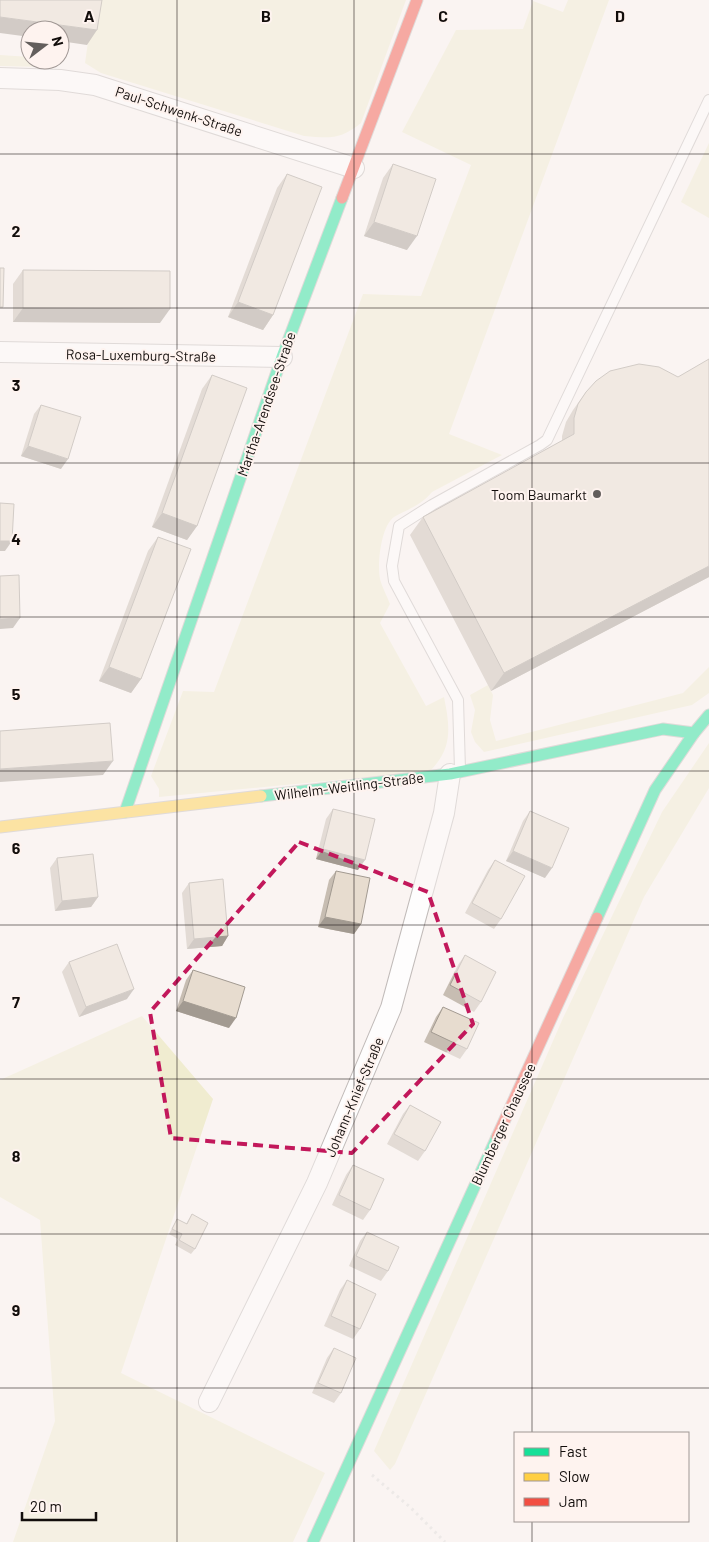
<svg xmlns="http://www.w3.org/2000/svg" width="709" height="1542" font-family="Barlow,sans-serif">
<style>
.green{fill:#f0ecd0}
.lines{fill:none;stroke-linecap:round;stroke-linejoin:round}
.lane-casing{stroke:#c1bbb9;stroke-width:12}
.street-casing{stroke:#c1bbb9;stroke-width:22}
.fast-casing{stroke:#c1bbb9;stroke-width:13}
.slow-casing{stroke:#c1bbb9;stroke-width:13}
.jam-casing{stroke:#c1bbb9;stroke-width:13}
.path{stroke:#dddbda;stroke-width:3;stroke-dasharray:2.5 4;stroke-linecap:butt}
.lane{stroke:#fefdfd;stroke-width:10}
.street{stroke:#fefdfd;stroke-width:20}
.fast{stroke:#16e098;stroke-width:11}
.slow{stroke:#ffcf43;stroke-width:11}
.jam{stroke:#f24e42;stroke-width:11}
.wall{fill:#c7bdb2}
.shaded-wall{fill:#a29a91}
.building{fill:#e7dccf;stroke:#a29a91}
.marked{fill:none;stroke:#c2185b;stroke-width:4;stroke-dasharray:10 6;stroke-linejoin:round}
.grid{fill:none;stroke:#120d0b;stroke-width:1;stroke-opacity:0.55}
.poi-dot{fill:#635e5c;stroke:#fef3ef;stroke-width:2}
.labels{text-anchor:middle;dominant-baseline:central;stroke-width:4;stroke-linejoin:round;paint-order:stroke}
.street-label{font-size:14px;fill:#120d0b;stroke:#fef3ef}
.poi-label{font-size:14px;fill:#120d0b;stroke:#fef3ef;text-anchor:end}
.grid-label{font-size:16px;text-anchor:middle;font-weight:bold;fill:#120d0b;stroke:#fef3ef;stroke-width:4;stroke-linejoin:round;paint-order:stroke}
</style>
<rect width="100%" height="100%" fill="#faf4f2"/>
<g class="green">
<path d="M94,0H406L361,123C340,140 330,138 304,136L101,73L85,63Z"/>
<path d="M568,0H609L449,434L502,455L432,492C422,505 408,509 394,517C381,526 377,564 380,579C382,587 387,596 390,604L380,623L426,706L444,697C450,727 453,748 430,771L159,797V789L151,776L183,691L214,692L363,294L421,296L471,165L402,132L456,30L523,29L533,1L563,12Z"/>
<path d="M0,55L30,57V60H46L47,67L0,66Z"/>
<path d="M709,143V218L681,202Z"/>
<path d="M709,667V693L692,705L484,752L475,742L471,732L475,710L470,695L488,685L493,695L490,720L496,741L683,693Z"/>
<path d="M709,743V788L644,897L395,1464L390,1470L374,1451L563,1018L662,812Z"/>
<path d="M142,1016L213,1099L121,1373L325,1473L293,1542H13L55,1421L40,1220L0,1197V1080Z"/>
</g>
<g class="lines">
<defs>
<path id="lane" d="M460,770L458,700L394,581L392,566L399,526L432,505L540,445L547,440L709,100"/>
<g id="street">
<path d="M0,78L60,80L95,85L354,168"/>
<path d="M0,352L282,357"/>
<path d="M209,1402L317,1183L391,1008L444,813L450,774"/>
</g>
<g id="fast">
<path d="M261,796L450,774L663,729L694,733"/>
<path d="M125,812L282,357L342,198"/>
<path d="M597,918L655,790L694,733L709,715"/>
<path d="M313,1542L497,1137"/>
</g>
<path id="slow" d="M0,827L261,796"/>
<g id="jam">
<path d="M342,198L417,0"/>
<path d="M497,1137L597,918"/>
</g>
</defs>
<use href="#lane" class="lane-casing"/>
<use href="#street" class="street-casing"/>
<use href="#fast" class="fast-casing"/>
<use href="#slow" class="slow-casing"/>
<use href="#jam" class="jam-casing"/>
<path class="path" d="M372,1475L410,1507L445,1542"/>
<use href="#lane" class="lane"/>
<use href="#street" class="street"/>
<use href="#fast" class="fast"/>
<use href="#slow" class="slow"/>
<use href="#jam" class="jam"/>
</g>
<g class="wall">
<path d="M393,164L407,250L364,236L383,178Z"/>
<path d="M287,174L273,315L263,330L228,317L277,188Z"/>
<path d="M23,270L160,323L13,322V284Z"/>
<path d="M212,375L197,526L187,540L152,527L202,389Z"/>
<path d="M586,392L709,577L491,691L410,535L423,517L562,441V436L566,422L573,410Z"/>
<path d="M41,405L61,469L21,456L34,414Z"/>
<path d="M158,537L141,679L131,693L99,681L148,551Z"/>
<path d="M333,809L358,870L316,859L326,819Z"/>
<path d="M530,811L545,878L506,861L523,821Z"/>
<path d="M57,858L98,897L91,907L55,911L50,868Z"/>
<path d="M495,860L501,919L494,929L465,913L488,870Z"/>
<path d="M336,871L361,924L354,934L318,927L329,880Z"/>
<path d="M189,883L228,936L222,946L187,949L182,893Z"/>
<path d="M465,955L481,1002L474,1012L443,995L458,965Z"/>
<path d="M69,962L127,999L79,1017L62,972Z"/>
<path d="M193,970L229,1028L176,1011L186,980Z"/>
<path d="M443,1007L467,1049L460,1059L424,1042L436,1017Z"/>
<path d="M410,1105L425,1151L418,1161L387,1144L403,1114Z"/>
<path d="M353,1165L370,1210L363,1220L332,1205L346,1175Z"/>
<path d="M192,1214L195,1249L191,1254L175,1245L178,1239L169,1234L177,1219L186,1224Z"/>
<path d="M367,1232L388,1271L381,1281L349,1266L360,1241Z"/>
<path d="M347,1280L360,1329L353,1339L324,1326L340,1290Z"/>
<path d="M334,1348L341,1393L334,1403L312,1393L327,1358Z"/>
</g>
<g class="shaded-wall">
<path d="M0,17L97,30L87,45L60,41V30H30V37L0,33Z"/>
<path d="M374,222L417,236L407,250L364,236Z"/>
<path d="M238,302L273,315L263,330L228,317Z"/>
<path d="M23,308L170,309L160,323L13,322Z"/>
<path d="M28,446L68,459L61,469L21,456Z"/>
<path d="M162,513L197,526L187,540L152,527Z"/>
<path d="M0,541H12L5,551H0Z"/>
<path d="M709,566V577L491,691L504,673Z"/>
<path d="M20,618L13,628L0,629V619Z"/>
<path d="M109,667L141,679L131,693L99,681Z"/>
<path d="M113,761L103,775L0,782V769Z"/>
<path d="M323,849L365,860L358,870L316,859Z"/>
<path d="M513,851L552,868L545,878L506,861Z"/>
<path d="M98,897L91,907L55,911L62,901Z"/>
<path d="M325,917L361,924L354,934L318,927Z"/>
<path d="M228,936L222,946L187,949L194,939Z"/>
<path d="M134,989L127,999L79,1017L86,1007Z"/>
<path d="M183,1001L236,1018L229,1028L176,1011Z"/>
</g>
<g class="building">
<path d="M0,0H102L97,30L0,17Z"/>
<path d="M393,164L436,179L417,236L374,222Z"/>
<path d="M287,174L322,187L273,315L238,302Z"/>
<path d="M0,268H4L3,307H0Z"/>
<path d="M23,270L170,271V309L23,308Z"/>
<path d="M709,359V566L504,673L423,517L574,434V418L578,404L586,392L596,381L610,371L639,364L659,367L678,377Z"/>
<path d="M212,375L247,388L197,526L162,513Z"/>
<path d="M41,405L81,417L68,459L28,446Z"/>
<path d="M0,503L14,504L12,541H0Z"/>
<path d="M158,537L191,549L141,679L109,667Z"/>
<path d="M19,575L20,618L0,619V576Z"/>
<path d="M110,723L113,761L0,769V731Z"/>
<path d="M333,809L375,819L365,860L323,849Z"/>
<path d="M530,811L569,828L552,868L513,851Z"/>
<path d="M93,854L98,897L62,901L57,858Z"/>
<path d="M495,860L525,876L501,919L472,903Z"/>
<path d="M336,871L370,878L361,924L325,917Z"/>
<path d="M223,879L228,936L194,939L189,883Z"/>
<path d="M117,944L134,989L86,1007L69,962Z"/>
<path d="M465,955L496,972L481,1002L450,985Z"/>
<path d="M193,970L245,987L236,1018L183,1001Z"/>
<path d="M443,1007L479,1023L467,1049L431,1032Z"/>
<path d="M410,1105L441,1122L425,1151L394,1134Z"/>
<path d="M353,1165L384,1179L370,1210L339,1195Z"/>
<path d="M192,1214L208,1223L195,1249L179,1240L182,1234L172,1229L177,1219L187,1224Z"/>
<path d="M367,1232L399,1247L388,1271L356,1256Z"/>
<path d="M347,1280L376,1294L360,1329L331,1316Z"/>
<path d="M334,1348L356,1358L341,1393L318,1383Z"/>
</g>
<path d="M0 0H709V1542H0ZM299,842L428,892L473,1024L352,1153L171,1138L150,1012Z" fill="#faf4f2" fill-opacity=".55" fill-rule="evenodd"/>
<path class="marked" d="M299,842L428,892L473,1024L352,1153L171,1138L150,1012Z"/>
<path class="grid" d="M177,0V1542M354,0V1542M532,0V1433M0,154H709M0,308H709M0,463H709M0,617H709M0,771H709M0,925H709M0,1079H709M0,1234H709M0,1388H709M532,1521V1542"/>
<circle class="poi-dot" cx="597" cy="494" r="5"/>
<g class="labels">
<g class="street-label">
<text transform="translate(179 111) rotate(18)">Paul-Schwenk-Straße</text>
<text transform="translate(141 355) rotate(1)">Rosa-Luxemburg-Straße</text>
<text transform="translate(266 404) rotate(-71)">Martha-Arendsee-Straße</text>
<text transform="translate(349 786) rotate(-7)">Wilhelm-Weitling-Straße</text>
<text transform="translate(354 1097) rotate(-67)">Johann-Knief-Straße</text>
<text transform="translate(503 1124) rotate(-65)">Blumberger Chaussee</text>
</g>
<g class="poi-label">
<text x="587" y="494">Toom Baumarkt</text>
</g>
</g>
<g class="grid-label">
<text x="89" y="22">A</text>
<text x="266" y="22">B</text>
<text x="443" y="22">C</text>
<text x="620" y="22">D</text>
<text x="16" y="237">2</text>
<text x="16" y="391">3</text>
<text x="16" y="545">4</text>
<text x="16" y="700">5</text>
<text x="16" y="854">6</text>
<text x="16" y="1008">7</text>
<text x="16" y="1162">8</text>
<text x="16" y="1316">9</text>
</g>
<rect x="514" y="1432" width="175" height="90" fill="#fef3ef" stroke="#a09794"/>
<rect x="524" y="1448" width="25" height="8" fill="#16e098" stroke="#a09794"/>
<text x="559" y="1457" font-size="15" fill="#120d0b">Fast</text>
<rect x="524" y="1473" width="25" height="8" fill="#ffcf43" stroke="#a09794"/>
<text x="559" y="1482" font-size="15" fill="#120d0b">Slow</text>
<rect x="524" y="1498" width="25" height="8" fill="#f24e42" stroke="#a09794"/>
<text x="559" y="1507" font-size="15" fill="#120d0b">Jam</text>
<g transform="translate(45 45) rotate(74)"><circle r="24" fill="#fef3ef" stroke="#a09794"/>
<path d="M0-4L9 19L0 12L-9 19Z" fill="#635e5c"/>
<text y="-8" font-size="14" font-weight="bold" text-anchor="middle" fill="#120d0b">N</text>
</g>
<path d="M22 1512v8h74v-8" fill="none" stroke="#120d0b" stroke-width="2.5"/>
<text x="30" y="1512" font-size="15" fill="#120d0b" stroke="#fef3ef" stroke-width="4" paint-order="stroke">20 m</text>
</svg>
